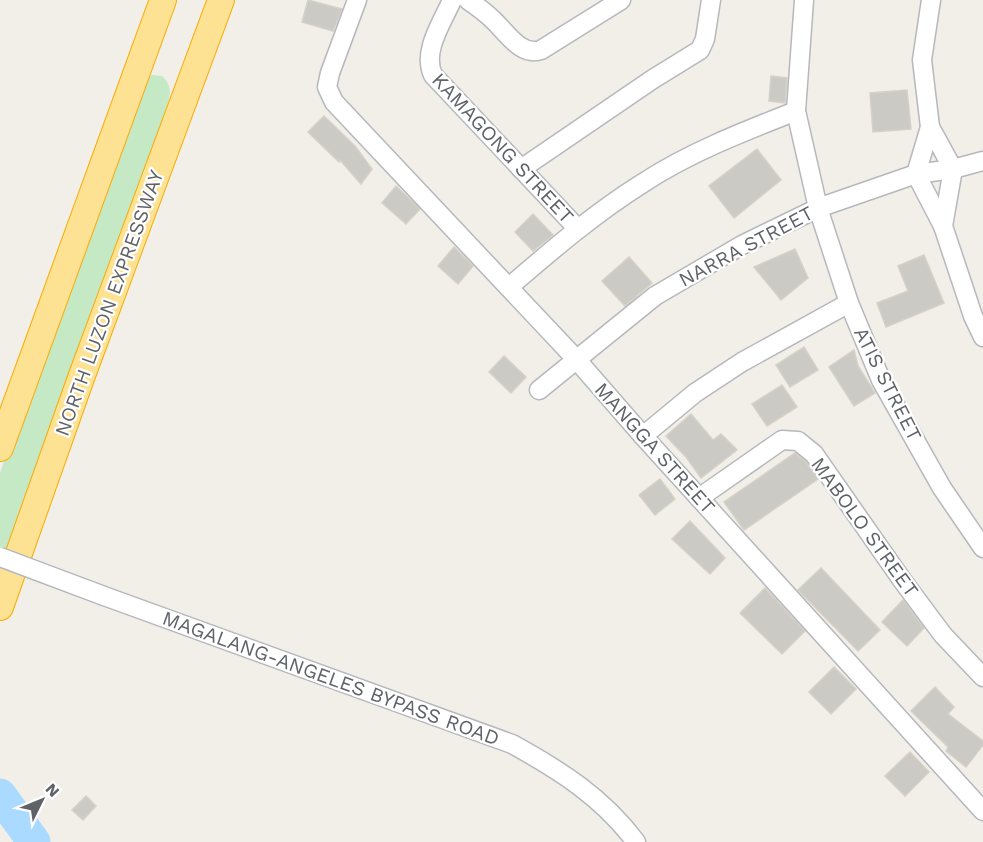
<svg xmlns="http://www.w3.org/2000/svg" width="983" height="842" font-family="'Work Sans',sans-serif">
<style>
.green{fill:#c5e8c5}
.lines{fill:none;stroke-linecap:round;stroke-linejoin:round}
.river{stroke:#aadaff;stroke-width:33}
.building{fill:#cccac5;stroke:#d6d1c6;stroke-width:1.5}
.minor-casing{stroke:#b5b8bc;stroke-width:21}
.highway-casing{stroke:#f9ab00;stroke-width:28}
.minor{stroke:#fff;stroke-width:18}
.highway{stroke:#fde293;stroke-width:26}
.minor-bridge-casing{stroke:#b5b8bc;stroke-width:21;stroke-linecap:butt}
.minor-bridge{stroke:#fff;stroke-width:18}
.labels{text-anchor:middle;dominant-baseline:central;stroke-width:4.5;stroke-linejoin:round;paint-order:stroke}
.street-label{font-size:20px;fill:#5f6368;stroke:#fff}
</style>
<rect width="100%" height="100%" fill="#f1efe8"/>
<path class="green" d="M152,75L162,76C171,85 171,91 168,103L7,562L0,560V473L77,257L145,79Z"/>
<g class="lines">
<path class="river" d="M0,795L34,842"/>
</g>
<g class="building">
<path d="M308,0L342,9L333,31L302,22Z"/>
<path d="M771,76L787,78L785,103L769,101Z"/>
<path d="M907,90L911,129L873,132L870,93Z"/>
<path d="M324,116L355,146L372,169L361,184L340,160L339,162L308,132Z"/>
<path d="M757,149L781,180L734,218L709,186Z"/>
<path d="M396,186L420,209L406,224L382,203Z"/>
<path d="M533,214L553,235L533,251L515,232Z"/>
<path d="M454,247L473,266L458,284L438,266Z"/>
<path d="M795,249L808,278L781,300L754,267Z"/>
<path d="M924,255L944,303L886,327L877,303L908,291L898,266Z"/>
<path d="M629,257L652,283L625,306L602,281Z"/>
<path d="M804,347L818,370L790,387L776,365Z"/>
<path d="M854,350L858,366L875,393L854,406L829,367Z"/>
<path d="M504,356L526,377L511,393L489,372Z"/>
<path d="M782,385L797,407L767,426L752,404Z"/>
<path d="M691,414L713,440L721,434L737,450L701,478L686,457L666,436Z"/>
<path d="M795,453L806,462L818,479L744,530L724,502Z"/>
<path d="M660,479L675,499L655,515L639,495Z"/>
<path d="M690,521L725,558L710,574L672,539Z"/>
<path d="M821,568L880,630L858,651L798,590Z"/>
<path d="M765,588L805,631L782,654L740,613Z"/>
<path d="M903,600L924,628L907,646L882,622Z"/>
<path d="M834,667L856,689L831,714L809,692Z"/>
<path d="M935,687L954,707L948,714L983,741V745L966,767L946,751L948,747L911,711Z"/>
<path d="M910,752L929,772L905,796L885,776Z"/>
<path d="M86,796L96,806L83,820L72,810Z"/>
</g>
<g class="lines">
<defs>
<g id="minor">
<path d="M357,0L330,73L327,87L334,102L576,359L643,436L983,811"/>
<path d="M452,0C442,23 422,51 433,75L578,229"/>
<path d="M468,0C476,6 484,11 491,18C505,30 520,57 541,50L621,0"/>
<path d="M804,0L796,111L818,208L849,303L881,380L942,488L983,548"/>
<path d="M931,0L922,60L930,127L953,169L943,226"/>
<path d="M930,127L916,174L943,226L973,316L983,337"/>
<path d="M521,169L653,79L700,50L705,39L711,0"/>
<path d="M509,287C552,250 595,213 643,183C688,153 745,131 796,111"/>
<path d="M539,390L655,296L742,245L818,208L916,174L953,169L983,161"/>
<path d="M643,436L695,393L742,362L849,303"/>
<path d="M699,498L782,440L798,441L814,454L902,580L943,635L983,677"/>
<path d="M104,596L512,744C561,771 602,797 636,842"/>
</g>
<g id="highway">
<path d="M0,448L163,0"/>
<path d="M0,607L81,378L221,0"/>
</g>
</defs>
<use href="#minor" class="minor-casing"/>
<use href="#highway" class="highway-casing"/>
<use href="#minor" class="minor"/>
<use href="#highway" class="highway"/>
<defs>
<path id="minor-bridge" d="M0,557L104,596"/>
</defs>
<use href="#minor-bridge" class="minor-bridge-casing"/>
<use href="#minor-bridge" class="minor-bridge"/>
</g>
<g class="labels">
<g class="street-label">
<text transform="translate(503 148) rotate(47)">KAMAGONG STREET</text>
<text transform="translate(746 246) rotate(-28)">NARRA STREET</text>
<text transform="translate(109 303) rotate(-70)">NORTH LUZON EXPRESSWAY</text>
<text transform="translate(888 384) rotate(63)">ATIS STREET</text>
<text transform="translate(655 448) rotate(48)">MANGGA STREET</text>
<text transform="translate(865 527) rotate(54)">MABOLO STREET</text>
<text transform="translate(331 678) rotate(20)">MAGALANG-ANGELES BYPASS ROAD</text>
</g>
</g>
<g transform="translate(42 800) rotate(47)" stroke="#ffffff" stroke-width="4.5" paint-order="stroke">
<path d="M0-4.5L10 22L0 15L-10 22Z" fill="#5f6368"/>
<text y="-9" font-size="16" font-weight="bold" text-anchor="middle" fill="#5f6368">N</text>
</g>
</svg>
